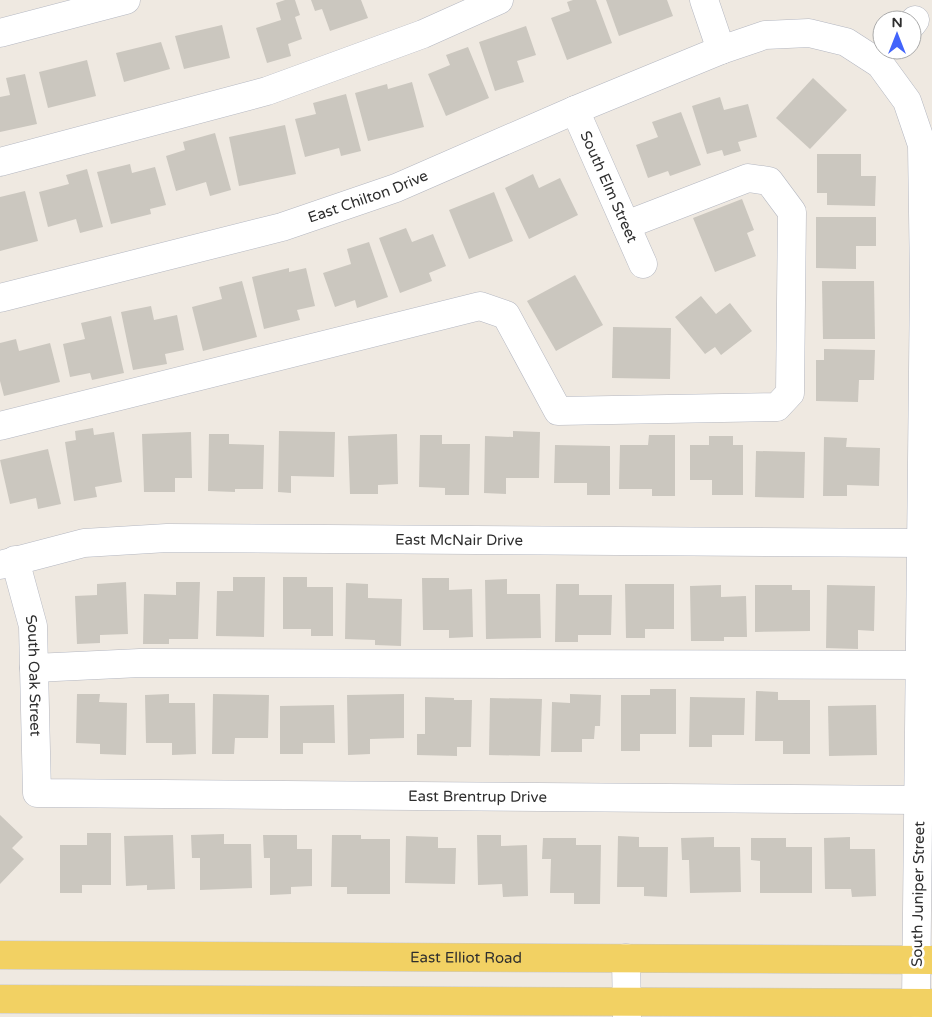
<svg xmlns="http://www.w3.org/2000/svg" width="932" height="1017" font-family="'Varela Round',sans-serif">
<style>
.building{fill:#cbc7bf}
.lines{fill:none;stroke-linecap:round;stroke-linejoin:round}
.minor-casing{stroke:#b4b7c1;stroke-width:29}
.major-casing{stroke:#c9c9c9;stroke-width:29}
.minor{stroke:#fff;stroke-width:28}
.major{stroke:#f2d163;stroke-width:28}
.labels{text-anchor:middle;dominant-baseline:central;stroke-width:5;stroke-linejoin:round;paint-order:stroke}
.street-label{font-size:15px;fill:#2e2e2e;stroke:#fff}
</style>
<rect width="100%" height="100%" fill="#efe9e1"/>
<g class="building">
<path d="M285,0H295L300,15L295,17L302,39L288,44L291,56L267,63L256,28L281,20L276,3Z"/>
<path d="M311,0H361L368,18L330,31L322,9L315,11Z"/>
<path d="M573,0H596L612,43L567,60L551,18L570,11L567,2Z"/>
<path d="M606,0H667L673,16L619,36Z"/>
<path d="M222,25L230,58L184,69L175,36Z"/>
<path d="M526,26L536,55L517,61L524,82L495,91L479,42Z"/>
<path d="M161,42L170,69L124,82L116,53Z"/>
<path d="M468,47L489,98L446,116L428,74L450,65L446,55Z"/>
<path d="M87,60L96,96L48,108L39,72Z"/>
<path d="M25,74L37,124L0,132V97L10,95L6,78Z"/>
<path d="M813,78L847,110L810,149L776,118Z"/>
<path d="M412,82L424,127L368,141L355,93L387,84L388,89Z"/>
<path d="M346,94L361,151L341,156L339,148L305,157L295,119L316,114L313,103Z"/>
<path d="M720,97L724,110L748,104L757,137L738,142L741,151L724,156L722,150L707,154L692,106Z"/>
<path d="M681,112L701,165L670,176L668,171L648,178L636,145L658,137L652,122Z"/>
<path d="M285,125L296,174L239,186L229,137Z"/>
<path d="M215,133L231,190L210,196L206,182L176,191L166,156L185,150L183,142Z"/>
<path d="M817,154H861V176H876L875,206L827,205V193H817Z"/>
<path d="M130,164L132,173L155,167L166,205L150,209L151,214L111,224L97,172Z"/>
<path d="M87,169L103,227L80,233L76,219L48,227L39,192L69,184L66,175Z"/>
<path d="M533,174L539,188L560,178L578,215L529,239L505,188Z"/>
<path d="M25,191L38,241L0,251V197Z"/>
<path d="M494,192L513,241L469,259L449,210Z"/>
<path d="M742,199L754,230L747,233L756,256L715,272L693,218Z"/>
<path d="M816,217H876V246H856V269L816,268Z"/>
<path d="M406,228L412,242L433,234L446,266L429,273L432,281L400,293L379,238Z"/>
<path d="M369,242L388,297L357,308L355,300L335,307L323,273L351,264L347,249Z"/>
<path d="M289,268V272L306,268L315,306L297,310L300,320L264,329L252,277Z"/>
<path d="M575,275L603,325L556,351L527,301Z"/>
<path d="M242,281L257,337L203,351L192,307L222,299L219,287Z"/>
<path d="M822,281H874L875,339H823Z"/>
<path d="M701,296L716,314L730,303L752,331L721,355L715,347L705,354L675,317Z"/>
<path d="M151,306L154,320L177,315L184,350L165,354L167,364L133,370L121,312Z"/>
<path d="M111,316L124,373L92,380L90,373L70,377L63,344L85,339L81,323Z"/>
<path d="M613,327L671,328L670,379L612,378Z"/>
<path d="M16,339L19,351L50,343L60,382L4,396L0,381V343Z"/>
<path d="M824,349L875,350L874,380H859L858,402L816,401V360H824Z"/>
<path d="M93,428L94,435L114,432L122,482L95,487L97,497L74,501L65,442L76,440L75,431Z"/>
<path d="M279,431L335,432L334,477L291,476V493L278,492Z"/>
<path d="M513,431L540,432L539,478H506V494L484,493L485,436L513,437Z"/>
<path d="M191,432L192,478H175V492H144L142,434Z"/>
<path d="M209,434H229V444L264,445L263,489H235V492L208,491Z"/>
<path d="M397,434L398,484L378,485V494H350L348,436Z"/>
<path d="M420,435H442V444H470L469,495H445V488L419,487Z"/>
<path d="M649,435H675V496H652V489H619L620,445H648Z"/>
<path d="M709,436H733V445H743V495H712V480H690V445H709Z"/>
<path d="M824,437L847,438L846,447L880,448L879,486L847,485V496H823Z"/>
<path d="M555,445L610,446V495H587V483H554Z"/>
<path d="M48,449L61,504L38,509L36,498L10,504L0,460Z"/>
<path d="M756,451L805,452L804,498L755,497Z"/>
<path d="M233,577H265L264,637L216,636L217,591H233Z"/>
<path d="M283,577H307V587H333V636H311V629H283Z"/>
<path d="M422,578H449V590L472,589L473,637L449,638V630H423Z"/>
<path d="M507,579V594H540L541,638L486,639L485,580Z"/>
<path d="M126,582L128,634L100,635V643L77,644L75,596L97,595V584Z"/>
<path d="M176,582H200L198,639H169V644H143L144,594L176,595Z"/>
<path d="M346,583L368,584V598L402,599L401,646L375,645V640L345,639Z"/>
<path d="M556,584H579V595H612L611,635H578V642H555Z"/>
<path d="M625,584H674V629H645V638H626Z"/>
<path d="M721,585V597L746,596L747,637H724V641H691L690,586Z"/>
<path d="M755,585H792V590H810V631L755,632Z"/>
<path d="M827,585L875,586L874,631L858,630V649L826,648Z"/>
<path d="M650,689H676V734H640V751H621V695H650Z"/>
<path d="M756,691L778,692V700H810V754H783V741H755Z"/>
<path d="M77,694H100L99,702L127,703L126,755L100,754V744L76,743Z"/>
<path d="M169,694V703H195L196,754L172,755V743H146L145,695Z"/>
<path d="M213,694L269,695L268,738H235L234,754H212Z"/>
<path d="M404,694V738L370,739V754L348,755L347,695Z"/>
<path d="M570,694L601,695L600,726H595L594,739H582V752H551L552,702L570,703Z"/>
<path d="M425,697L454,698V700H472L471,747H457V756L417,755V734H425Z"/>
<path d="M690,697L745,698L744,735H712V747H689Z"/>
<path d="M490,698L542,699L540,756L489,755Z"/>
<path d="M334,705L335,743H303V754H280V706Z"/>
<path d="M876,705L877,755L829,756L828,706Z"/>
<path d="M0,815L23,837L12,848L24,859L0,884Z"/>
<path d="M87,833H111V885H82V893H60V845H87Z"/>
<path d="M224,834V844H251L252,888L200,890V858H192L191,835Z"/>
<path d="M173,835L175,889L147,890V885L126,886L124,836Z"/>
<path d="M263,835H297V849H312V886L291,887V894L270,895V858H264Z"/>
<path d="M332,835H361V839H390V894H347V887H331Z"/>
<path d="M477,835H501V846L527,845L528,896L503,897L502,884L478,885Z"/>
<path d="M406,836L438,837V848H456L455,884L405,883Z"/>
<path d="M618,836L639,837V847H668L667,897L644,896V887H617Z"/>
<path d="M714,837V847H740L741,892L690,893L689,860H682L681,838Z"/>
<path d="M850,837V849H875L876,896L852,897L851,889H825L824,838Z"/>
<path d="M543,838H576V845H601L600,904H574V893H550L551,859H542Z"/>
<path d="M751,838H786V847H812V893H760V861L751,860Z"/>
</g>
<g class="lines">
<defs>
<g id="minor">
<path d="M704,0L721,50"/>
<path d="M912,24L915,20"/>
<path d="M0,33L126,0"/>
<path id="s1" d="M575,110L643,264"/>
<path d="M0,162L267,91L423,34L499,0"/>
<path id="s2" d="M0,298L282,227L396,188L575,110L721,50L765,35L809,33L846,42L880,64L907,101L922,145L924,280L916,1003"/>
<path d="M0,426L480,306L506,315L558,411L777,407L790,393L792,212L769,181L748,178L626,225"/>
<path id="s3" d="M15,560L33,626L37,793L919,800"/>
<path id="s4" d="M0,565L84,543L167,538L922,543"/>
<path d="M34,668L140,663L920,665"/>
<path d="M626,958L627,1017"/>
</g>
<g id="major">
<path id="s5" d="M0,955L932,960"/>
<path d="M0,999L932,1003"/>
</g>
</defs>
<use href="#minor" class="minor-casing"/>
<use href="#major" class="major-casing"/>
<use href="#minor" class="minor"/>
<use href="#major" class="major"/>
</g>
<g class="labels">
<g class="street-label">
<text stroke="none"><textPath href="#s1" startOffset="84">South Elm Street</textPath></text>
<text stroke="none"><textPath href="#s2" startOffset="382">East Chilton Drive</textPath></text>
<text stroke="none"><textPath href="#s4" startOffset="462">East McNair Drive</textPath></text>
<text stroke="none"><textPath href="#s3" startOffset="118">South Oak Street</textPath></text>
<text stroke="none"><textPath href="#s3" startOffset="676">East Brentrup Drive</textPath></text>
<text transform="translate(918 894) rotate(-89)">South Juniper Street</text>
<text stroke="none"><textPath href="#s5" startOffset="466">East Elliot Road</textPath></text>
</g>
</g>
<g transform="translate(897 35)"><circle r="24" fill="#ffffff" stroke="#ababab"/>
<path d="M0-4L9 19L0 12L-9 19Z" fill="#4264fb"/>
<text y="-8" font-size="14" font-weight="bold" text-anchor="middle" fill="#2e2e2e">N</text>
</g>
</svg>
